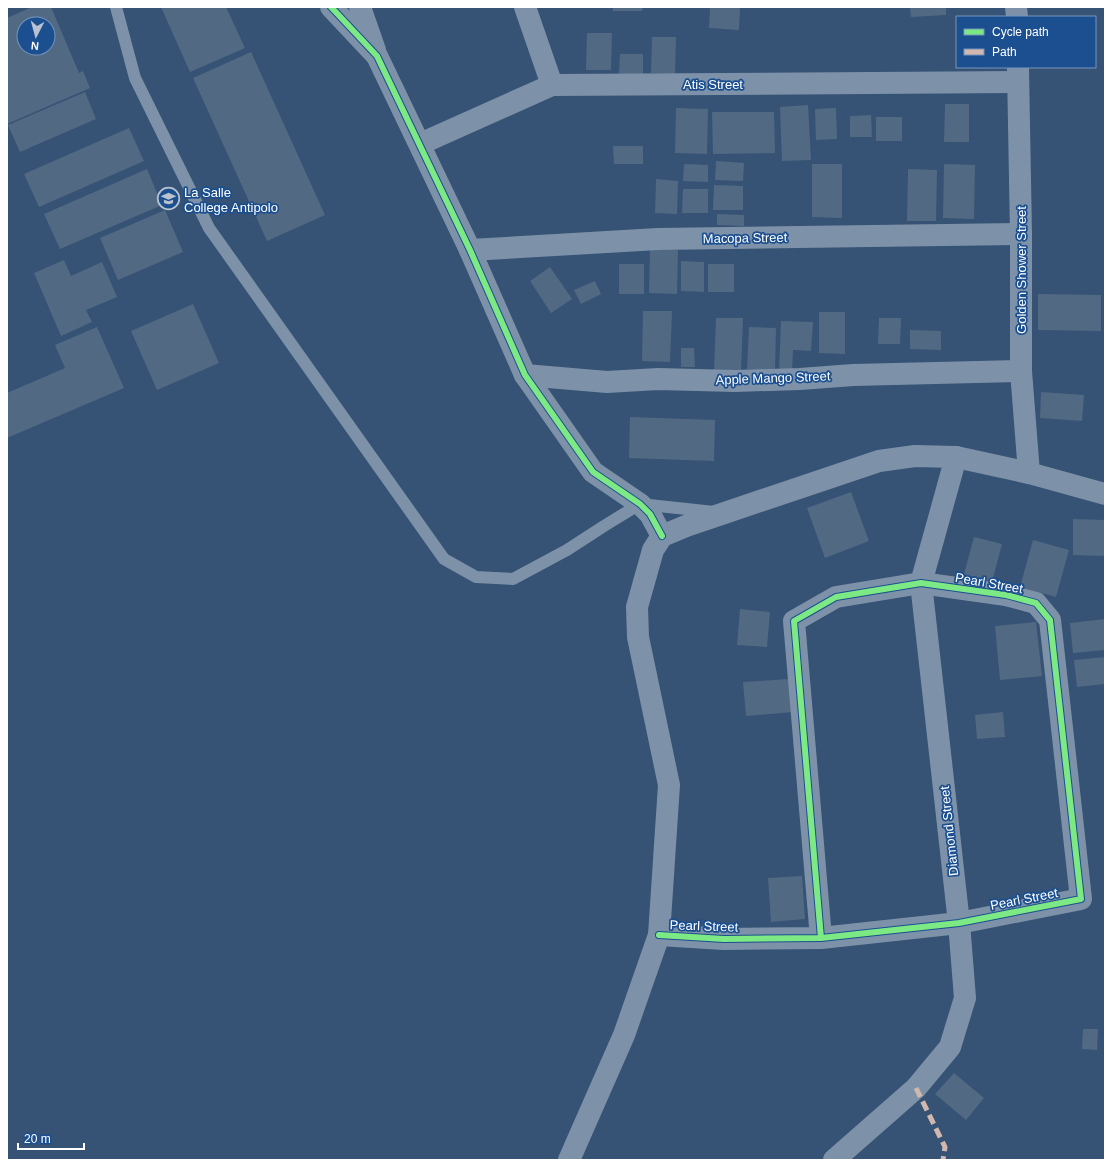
<svg xmlns="http://www.w3.org/2000/svg" width="1112" height="1167" font-family="Helvetica,sans-serif">
<style>
.building{fill:#526984;fill-rule:evenodd}
.lines{fill:none;stroke-linecap:round;stroke-linejoin:round}
.service{stroke:#7d92a8;stroke-width:12}
.minor{stroke:#7d92a8;stroke-width:22}
.tertiary{stroke:#7d92a8;stroke-width:22}
.quiet{stroke:#d1b7ad;stroke-width:5;stroke-dasharray:10 5;stroke-linecap:butt}
.cycleway-casing{stroke:#1b4f8f;stroke-width:8}
.cycleway{stroke:#7ce984;stroke-width:6}
.labels{text-anchor:middle;dominant-baseline:central;stroke-width:3.5;stroke-linejoin:round;paint-order:stroke}
.street-label{font-size:13px;fill:#fff;stroke:#1b4f8f}
.poi-label{font-size:13px;fill:#fff;stroke:#1b4f8f;text-anchor:start}
</style>
<rect width="100%" height="100%" fill="#365274"/>
<g class="building">
<path d="M32,7H51L79,73L83,71L90,88L7,124V18ZM24,24H48V48H24Z"/>
<path d="M161,7H226L245,48L190,72Z"/>
<path d="M613,7H643L642,11H613Z"/>
<path d="M710,7H740L739,30L709,28Z"/>
<path d="M910,7H946V15L911,17Z"/>
<path d="M587,33H612L611,70H586Z"/>
<path d="M652,37H676L675,74L651,73Z"/>
<path d="M251,52L325,215L267,241L193,78Z"/>
<path d="M620,54H643V74H619Z"/>
<path d="M85,92L96,119L20,152L8,125Z"/>
<path d="M945,104H969V142H944Z"/>
<path d="M808,105L811,160L782,161L780,107Z"/>
<path d="M676,108L708,109L707,154L675,153Z"/>
<path d="M836,108L837,139L816,140L815,109Z"/>
<path d="M712,112H774L775,153L713,154Z"/>
<path d="M871,115L872,137H850V116Z"/>
<rect x="876" y="117" width="26" height="24"/>
<path d="M129,128L144,161L39,207L24,174Z"/>
<path d="M613,146H643V164H614Z"/>
<path d="M716,161L744,163L743,181L715,180Z"/>
<path d="M684,164L708,165V182L683,181Z"/>
<path d="M812,164H842V218L812,217Z"/>
<path d="M944,164L975,165L974,219L943,218Z"/>
<path d="M147,169L162,205L60,249L44,214Z"/>
<path d="M908,169L937,170L936,221H907Z"/>
<path d="M656,179L678,181L677,214L655,213Z"/>
<path d="M714,185L743,186V210H713Z"/>
<path d="M683,189H708V213H682Z"/>
<path d="M165,210L183,252L118,280L100,238Z"/>
<path d="M717,214L744,215V226L717,225Z"/>
<path d="M650,249L678,250L677,294L649,293Z"/>
<path d="M64,260L71,276L102,262L117,297L86,310L92,322L61,336L34,273Z"/>
<path d="M681,261L704,262V292L681,291Z"/>
<rect x="619" y="264" width="25" height="30"/>
<rect x="708" y="264" width="26" height="28"/>
<path d="M550,267L572,299L551,313L530,281Z"/>
<path d="M595,281L601,294L581,304L574,290Z"/>
<path d="M1038,294L1101,295V331L1038,330Z"/>
<path d="M193,304L219,363L157,390L131,331Z"/>
<path d="M643,311H672L670,362L642,361Z"/>
<path d="M819,312H845V354L819,353Z"/>
<path d="M716,318H743L741,371L714,370Z"/>
<path d="M879,318H901L900,344H878Z"/>
<path d="M781,321L813,322L811,351L793,350L792,372L779,371Z"/>
<path d="M97,327L124,388L7,438V393L65,368L55,345Z"/>
<path d="M749,327L776,328L775,370L747,369Z"/>
<path d="M910,330L941,331V350L910,349Z"/>
<path d="M681,348H694L695,367H681Z"/>
<path d="M1041,392L1084,395L1082,421L1040,418Z"/>
<path d="M630,417L715,420L714,461L629,458Z"/>
<path d="M851,492L869,541L825,558L807,508Z"/>
<path d="M1073,519L1105,520V556L1073,555Z"/>
<path d="M974,537L1002,544L992,582L964,574Z"/>
<path d="M1033,540L1069,550L1056,597L1020,587Z"/>
<path d="M740,609L770,612L767,647L737,645Z"/>
<path d="M1105,619V650L1073,653L1070,623Z"/>
<path d="M1036,622L1042,676L1000,680L995,626Z"/>
<path d="M1105,657V684L1077,687L1074,660Z"/>
<path d="M790,679L793,712L746,716L743,682Z"/>
<path d="M1003,712L1005,737L977,739L975,715Z"/>
<path d="M802,876L805,919L771,922L768,878Z"/>
<path d="M1083,1029H1098L1097,1050L1082,1049Z"/>
<path d="M954,1073L984,1098L966,1120L935,1094Z"/>
</g>
<g class="lines">
<path class="service" d="M116,7L135,78L209,228L444,559L476,577L513,579L567,550L604,526L640,504L714,512"/>
<g class="minor">
<path d="M331,7L377,56L470,250L525,375L593,472L640,504L650,514L662,536"/>
<path d="M360,7L375,50"/>
<path d="M525,7L552,85"/>
<path d="M1016,7L1017,17"/>
<path d="M1018,69L1021,234V371L1029,473"/>
<path d="M420,144L552,85L1018,82"/>
<path d="M470,250L658,239L1021,234"/>
<path d="M525,375L607,382L658,379L735,381L800,379L853,375L1021,371"/>
<path d="M659,935L724,939L821,938L959,923L1081,899L1050,620L1036,603L1006,595L921,583L836,597L794,621L821,938"/>
<path d="M834,1160L916,1088L950,1047L965,998L959,923L921,583L956,457"/>
</g>
<path class="tertiary" d="M569,1160L624,1035L659,935L669,785L638,637L637,607L653,550L662,536L686,526L879,461L915,456L956,457L1029,473L1105,494"/>
<path class="quiet" d="M916,1088L945,1147L943,1160"/>
<defs>
<g id="cycleway">
<path d="M331,7L377,56L470,250L525,375L593,472L640,504L650,514L662,536"/>
<path d="M659,935L724,939L821,938L959,923L1081,899L1050,620L1036,603L1006,595L921,583L836,597L794,621L821,938"/>
</g>
</defs>
<use href="#cycleway" class="cycleway-casing"/>
<use href="#cycleway" class="cycleway"/>
</g>
<defs>
<symbol id="university-ring" viewBox="-11 -11 22 22"><circle r="9.5" fill="#1b4f8f" stroke="#b9c2ce" stroke-width="1.5"/><path d="M0-5L7-2L0 1L-7-2ZM-4 1L0 2.5L4 1V4Q0 6-4 4Z" fill="#b9c2ce"/></symbol>
</defs>
<g fill-rule="evenodd">
<use href="#university-ring" x="156" y="186" width="25" height="25"/>
</g>
<g class="labels">
<g class="street-label">
<text x="713" y="84">Atis Street</text>
<text transform="translate(745 238) rotate(-1)">Macopa Street</text>
<text transform="translate(1021 270) rotate(-90)">Golden Shower Street</text>
<text transform="translate(773 378) rotate(-2)">Apple Mango Street</text>
<text transform="translate(989 583) rotate(10)">Pearl Street</text>
<text transform="translate(949 831) rotate(-96)">Diamond Street</text>
<text transform="translate(1024 899) rotate(-11)">Pearl Street</text>
<text transform="translate(704 926) rotate(2)">Pearl Street</text>
</g>
<g class="poi-label">
<text x="184" y="192">La Salle<tspan x="184" dy="15">College Antipolo</tspan></text>
</g>
</g>
<rect width="1112" height="1167" fill="none" stroke="#ffffff" stroke-width="16"/>
<rect x="956" y="16" width="140" height="52" fill="#1b4f8f" stroke="#7695bc"/>
<rect x="964" y="29" width="20" height="6" fill="#7ce984" stroke="#7695bc"/>
<text x="992" y="36" font-size="12" fill="#ffffff">Cycle path</text>
<rect x="964" y="49" width="20" height="6" fill="#d1b7ad" stroke="#7695bc"/>
<text x="992" y="56" font-size="12" fill="#ffffff">Path</text>
<g transform="translate(36 36) rotate(186)"><circle r="19" fill="#1b4f8f" stroke="#7695bc"/>
<path d="M0-3L7 15L0 10L-7 15Z" fill="#b9c2ce"/>
<text y="-6" font-size="11" font-weight="bold" text-anchor="middle" fill="#ffffff">N</text>
</g>
<path d="M18 1143v6h66v-6" fill="none" stroke="#ffffff" stroke-width="2"/>
<text x="24" y="1143" font-size="12" fill="#ffffff" stroke="#1b4f8f" stroke-width="3" paint-order="stroke">20 m</text>
</svg>
